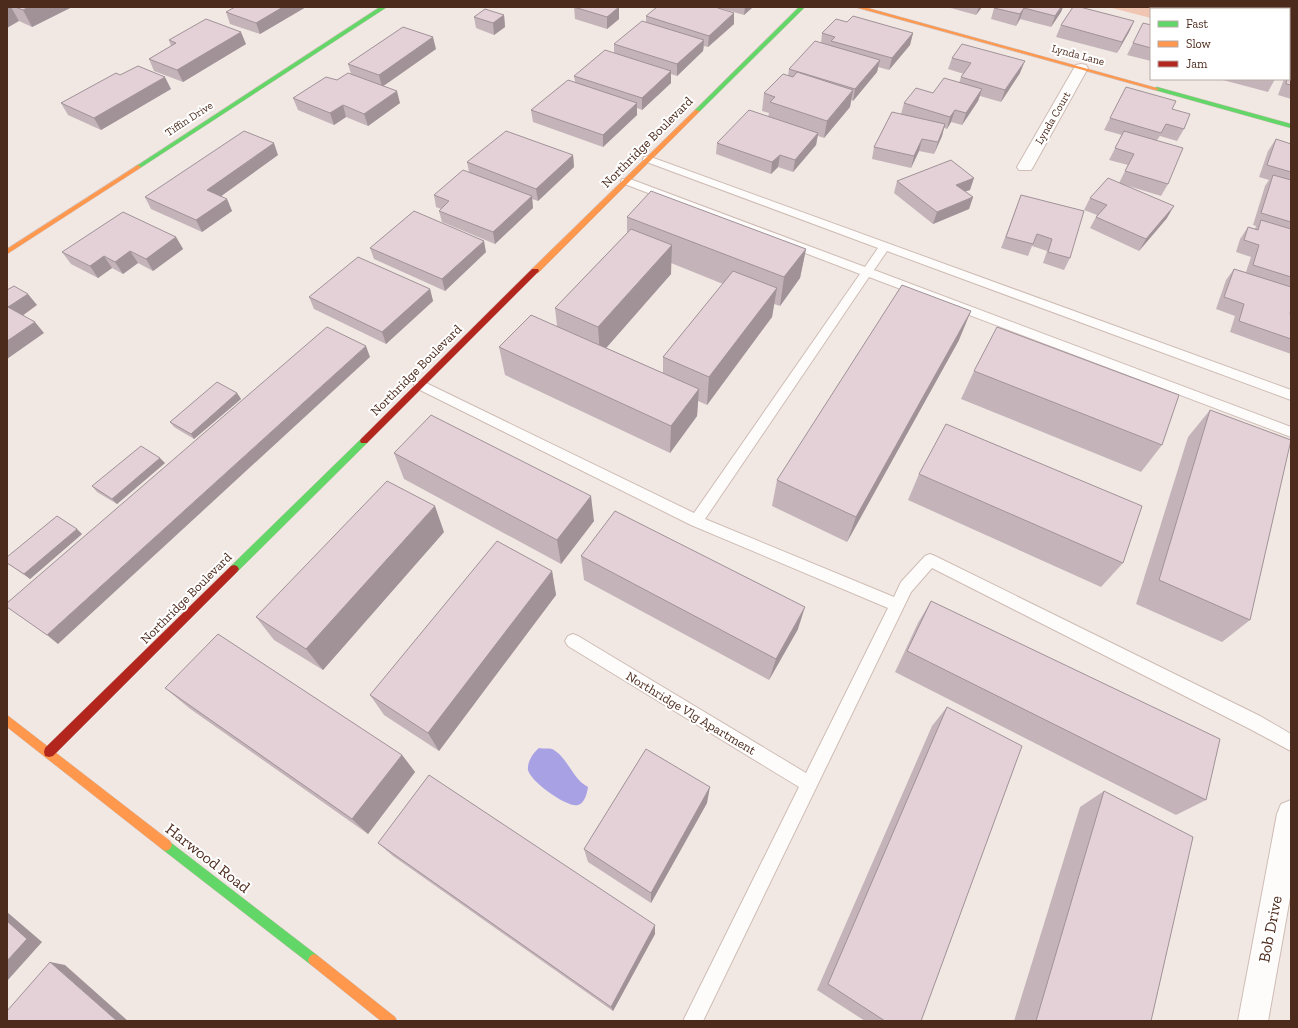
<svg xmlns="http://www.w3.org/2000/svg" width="1298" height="1028" font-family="'Zilla Slab',serif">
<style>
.green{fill:#f0c6b3}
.water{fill:#a8a1e3}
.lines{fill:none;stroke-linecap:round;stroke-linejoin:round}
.lane-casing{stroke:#cfbcb4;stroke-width:2}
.street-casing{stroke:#cfbcb4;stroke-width:2}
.fast-casing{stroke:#cfbcb4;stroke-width:1}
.slow-casing{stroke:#cfbcb4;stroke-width:1}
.jam-casing{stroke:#cfbcb4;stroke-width:1}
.lane{fill:#fdfcfb;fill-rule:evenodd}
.street{fill:#fdfcfb;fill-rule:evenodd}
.fast{fill:#63d668;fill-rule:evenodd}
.slow{fill:#ff974d;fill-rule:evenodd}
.jam{fill:#b3261e;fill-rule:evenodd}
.wall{fill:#c4b4ba;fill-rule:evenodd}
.shaded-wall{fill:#a09297}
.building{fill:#e4d1d8;stroke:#a09297}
.labels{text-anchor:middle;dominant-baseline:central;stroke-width:4;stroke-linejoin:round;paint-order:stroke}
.far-street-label{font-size:11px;fill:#4c2b1c;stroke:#fff}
.street-label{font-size:13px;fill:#4c2b1c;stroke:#fff}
.near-street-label{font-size:16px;fill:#4c2b1c;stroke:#fff}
</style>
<rect width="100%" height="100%" fill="#f1e8e4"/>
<path class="green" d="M1108,7H1291V53H1289V9H1151V18Z"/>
<path class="water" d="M539,748C543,749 549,748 552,749C568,757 572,779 588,787C587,793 585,803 578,805C567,808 530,781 528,770C527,762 533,753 539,748Z"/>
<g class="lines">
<defs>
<path id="lane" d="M648,156L1291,390V400L887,251L874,270L1291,427V437L869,277L705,519L894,597L901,582L925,556L930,554L935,556L1260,716L1291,734V751L1248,728L932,568L911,592L703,1021H683L799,787L568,646L565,641L568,636L573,634L578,636L806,773L888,608L691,525L416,388L414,385L416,382H424L694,513L860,274L622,183L621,181L622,179H630L865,267L878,248L644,161L643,159L644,157Z"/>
<g id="street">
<path d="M1081,64L1086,65L1088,68L1033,167L1031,170H1019L1017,167L1074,68L1076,65Z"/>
<path d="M1291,800V892L1268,1021H1238L1277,814L1281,804Z"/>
</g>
<g id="fast">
<path d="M380,7H387L140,168L135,167Z"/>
<path d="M799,7H805L699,112H695V110Z"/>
<path d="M1157,87L1291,124V128L1155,90V88Z"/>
<path d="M364,438L368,441L367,443L237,572L234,573L231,572L229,569L231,566L361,439Z"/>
<path d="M166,839L318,956L320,960L318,964L314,966L310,964L162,849L160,845L162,841Z"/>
</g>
<g id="slow">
<path d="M855,7H864L1160,89L1155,90Z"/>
<path d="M695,110L700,111L538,273H532V269Z"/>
<path d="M138,165L141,167L140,168L7,254V249Z"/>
<path d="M7,715L170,841L172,845L170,849L166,851L162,849L7,727Z"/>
<path d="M314,954L318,956L395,1017L397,1021H381L310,964L308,960L310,956Z"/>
</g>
<g id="jam">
<path d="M532,269H538L539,271L367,443H361L360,441L361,439Z"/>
<path d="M234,565L237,566L239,569L237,572L53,756L49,757L45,756L44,752L45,748L231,566Z"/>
</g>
</defs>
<use href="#lane" class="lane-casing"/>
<use href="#street" class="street-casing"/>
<use href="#fast" class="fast-casing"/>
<use href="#slow" class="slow-casing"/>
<use href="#jam" class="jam-casing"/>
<use href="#lane" class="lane"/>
<use href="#street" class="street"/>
<use href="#fast" class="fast"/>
<use href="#slow" class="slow"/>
<use href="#jam" class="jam"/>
</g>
<g class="wall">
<path d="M7,7H72L32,27L19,21Z"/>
<path d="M306,7L260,34L230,24L226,12Z"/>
<path d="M574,7L619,19L607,29L575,19Z"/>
<path d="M716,7H753L744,15Z"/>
<path d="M947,7H982L976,15Z"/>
<path d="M1063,7L1061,12L1051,27L1020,19L1016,26L991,19L994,8Z"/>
<path d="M734,13V24L708,47L704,46L703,51L677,76L671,74V83L642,110L637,108V115L603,147L533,122L531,110L575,82L574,76L614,53V44L646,22V16Z"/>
<path d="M504,15L505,27L494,35L476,28L474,17Z"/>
<path d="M1134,21L1129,32L1117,53L1056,37L1061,25Z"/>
<path d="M847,22L913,33L910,45L889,70L878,67L877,72L853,101L851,100L850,107L824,138L818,136L816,145L793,172L778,167L771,174L716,154L717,143L768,117L769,113L762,111L764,93L788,76L789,69L821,43L822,33Z"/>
<path d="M1151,25V61L1127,55L1133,43Z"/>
<path d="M169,40L246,44L183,82L154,71L149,59L171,46Z"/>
<path d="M436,49L383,86L400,103L368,126L346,117L334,125L298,110L293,98L337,80L351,74L348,64Z"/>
<path d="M952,58L1020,73L1001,102L980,96L978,101L962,125L951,122L947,129L944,128L942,136L934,154L919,151L911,168L872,159L874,147L901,114L904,103L933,93L959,83L961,77L964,74L948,69Z"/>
<path d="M1291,66V99L1278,95L1284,79H1289V69Z"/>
<path d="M120,75L171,89L101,130L68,115L61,103Z"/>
<path d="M1219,79H1275L1268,92Z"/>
<path d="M1172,109L1184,129L1177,141L1160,136L1157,140L1168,184L1161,196L1122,184L1167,218L1139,251L1090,228L1097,215L1084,210L1090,198L1119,183L1128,165L1109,160L1122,135L1104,130L1110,118Z"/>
<path d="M1276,139L1291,144V309L1290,314H1291V354L1230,332L1235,316L1216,309L1226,280L1234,269L1246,272L1251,257L1236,252L1240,239L1248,227L1255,229L1256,226L1253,225L1265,186L1269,180L1259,177L1268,151Z"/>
<path d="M278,155L221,196L227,199L232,211L202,232L151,209L145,197Z"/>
<path d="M573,155L574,167L538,201L532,199L533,208L495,244L442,222L439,211L441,209L436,207L434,195L469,172L467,162Z"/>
<path d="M897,181L970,190L965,191L973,197L969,209L933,224L894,193Z"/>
<path d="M1021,195L1070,258L1064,270L1043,263L1047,251L1032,246L1028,256L1001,248Z"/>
<path d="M627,217L806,249L800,278L780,306L774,304L772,317L707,405L698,401L697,416L670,453L505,375L499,347L557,326L555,308L627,233ZM671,263L723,284L663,357V373L606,348L671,274Z"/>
<path d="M176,237L183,249L153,271L138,263L123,274L112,268L98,278L71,264L62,252Z"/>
<path d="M370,248L486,252L445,291L374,259Z"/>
<path d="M430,289L433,301L386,344L314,309L309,297Z"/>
<path d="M959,340L847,542L772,506L777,480Z"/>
<path d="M974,371L1162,445L1141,472L961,399Z"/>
<path d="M237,393L241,399L194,439L174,427L170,422Z"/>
<path d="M1210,410L1250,620L1222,642L1136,604L1188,437Z"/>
<path d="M394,453L594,521L561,564L404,479Z"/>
<path d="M165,463L117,504L97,492L92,486Z"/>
<path d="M919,474L1123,563L1101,587L908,500Z"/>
<path d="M444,532L323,670L274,640L256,617Z"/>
<path d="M82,534L30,579L7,563V557Z"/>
<path d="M581,556L798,629L769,680L584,580Z"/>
<path d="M552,571L556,595L439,751L384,715L370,695Z"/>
<path d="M931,601L1206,800L1176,815L895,672L918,623Z"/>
<path d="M165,688L402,755L415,772L368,834L189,708Z"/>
<path d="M947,707L921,1021H865L817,990L932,726Z"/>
<path d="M1104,791L1151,1021H1014L1080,807Z"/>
<path d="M707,803L651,903L588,862L584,849Z"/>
<path d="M378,843L655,934L613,1011L393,856Z"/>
</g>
<g class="shaded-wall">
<path d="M7,7H11L19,21L7,28Z"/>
<path d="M29,7H72L32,27L23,10Z"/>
<path d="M283,7H306L260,34L256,23Z"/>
<path d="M619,7V19L607,29V17Z"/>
<path d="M745,7H753L744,15Z"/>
<path d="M979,7H982L976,15Z"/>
<path d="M1061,7H1063L1061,12L1051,27L1055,16Z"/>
<path d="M1024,8L1020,19L1016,26L1020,14Z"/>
<path d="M734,13V24L708,47L709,36Z"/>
<path d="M504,15L505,27L494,35L493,23Z"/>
<path d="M1134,21L1129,32L1117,53L1122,42Z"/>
<path d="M241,32L246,44L183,82L177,70Z"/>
<path d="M913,33L910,45L889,70L892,58Z"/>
<path d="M433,37L436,49L382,87L379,75Z"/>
<path d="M704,40L703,51L677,76V64Z"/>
<path d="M880,60L877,72L853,101L855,89Z"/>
<path d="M1025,61L1020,73L1001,102L1005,90Z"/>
<path d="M671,71V83L642,110V98Z"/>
<path d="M165,77L171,89L101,130L94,118Z"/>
<path d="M982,89L978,101L962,125L966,113Z"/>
<path d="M853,90L850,107L824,138L827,121Z"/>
<path d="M397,91L400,103L368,126L364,114Z"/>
<path d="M637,103V115L603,147V135Z"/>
<path d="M343,105L346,117L334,125L330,113Z"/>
<path d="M955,110L951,122L947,129L950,117Z"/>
<path d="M945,124L942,136L934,154L938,142Z"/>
<path d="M818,133L816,145L793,172L795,160Z"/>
<path d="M922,139L919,151L911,168L914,156Z"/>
<path d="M274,143L278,155L213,202L207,190Z"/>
<path d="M573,155L574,167L538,201L536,189Z"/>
<path d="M780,155L778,167L771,174L772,162Z"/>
<path d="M974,178L970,190L952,196L956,185Z"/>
<path d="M532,196L533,208L495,244L493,232Z"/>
<path d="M973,197L969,209L933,224L937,212Z"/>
<path d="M227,199L232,211L202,232L196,220Z"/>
<path d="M1174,206L1167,218L1139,251L1146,239Z"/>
<path d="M176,237L183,249L153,271L146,259Z"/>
<path d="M484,241L486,252L445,291L442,279Z"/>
<path d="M672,245L671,274L600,355L598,327Z"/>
<path d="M806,249L800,278L780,306L784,277Z"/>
<path d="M130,251L138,263L123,274L115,262Z"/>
<path d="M104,256L112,268L98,278L90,266Z"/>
<path d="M777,288L772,317L707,405L709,377Z"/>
<path d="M430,289L433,301L386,344L382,332Z"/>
<path d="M28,294L37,305L18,319L8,307Z"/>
<path d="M971,311L959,340L847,542L856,517Z"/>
<path d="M35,322L44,333L7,359V341Z"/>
<path d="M366,346L370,357L58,644L47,635Z"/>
<path d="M699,389L697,416L670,453L671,426Z"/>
<path d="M237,393L241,399L194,439L191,434Z"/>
<path d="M160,458L165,463L117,504L112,499Z"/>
<path d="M591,496L594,521L561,564L557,540Z"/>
<path d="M435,506L444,532L323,670L306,649Z"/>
<path d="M77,529L82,534L30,579L24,574Z"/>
<path d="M552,571L556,595L439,751L428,733Z"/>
<path d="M805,607L798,629L769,680L776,659Z"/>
<path d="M402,755L415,772L368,834L352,819Z"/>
<path d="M710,787L707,803L651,903V893Z"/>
<path d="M7,912L42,942L7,981Z"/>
<path d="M655,925V934L613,1011L611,1007Z"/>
<path d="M50,962L65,965L128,1021H117Z"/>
</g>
<g class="building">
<path d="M15,7H29L23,10Z"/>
<path d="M235,7H283L256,23L226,12Z"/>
<path d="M574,7H619L607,17Z"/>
<path d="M657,7H715L734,13L709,36L646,16Z"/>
<path d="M995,7H1061L1055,16L1024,8L1020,14L994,8Z"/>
<path d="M1073,7H1080L1134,21L1122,42L1061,25Z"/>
<path d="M485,9L504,15L493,23L474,17Z"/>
<path d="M853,16L913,33L892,58L831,41L835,37L822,33L836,19L847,22Z"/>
<path d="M206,19L241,32L177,70L149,59L176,43L169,40Z"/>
<path d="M642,21L704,40L677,64L614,44Z"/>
<path d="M1143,23L1151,25V48L1133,43Z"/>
<path d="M403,27L433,37L379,75L348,64Z"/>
<path d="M815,41L880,60L855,89L789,69Z"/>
<path d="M962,44L1025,61L1005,90L961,77L971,63L952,58Z"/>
<path d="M605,50L671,71L642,98L574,76Z"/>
<path d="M138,66L165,77L94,118L61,103L116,73L120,75Z"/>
<path d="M1291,67V85L1286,84L1287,79H1289V73Z"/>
<path d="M797,72L853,90L827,121L770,102L775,97L764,93L783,74L793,77Z"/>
<path d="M348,73L397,91L364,114L343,105L330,113L293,98L326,77L337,80Z"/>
<path d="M944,78L982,89L966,113L955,110L950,117L904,103L916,88L933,93Z"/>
<path d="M568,80L637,103L603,135L531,110Z"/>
<path d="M1126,87L1176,101L1172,109L1190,114L1184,129L1166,124L1161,133L1110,118Z"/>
<path d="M749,110L818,133L795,160L780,155L772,162L717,143Z"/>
<path d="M892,112L945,124L938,142L922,139L914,156L874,147Z"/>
<path d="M244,131L274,143L207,190L227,199L196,220L145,197Z"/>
<path d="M506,131L573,155L536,189L467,162Z"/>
<path d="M1124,131L1183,148L1168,184L1125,171L1134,154L1115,148Z"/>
<path d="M1276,139L1291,144V172L1267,165Z"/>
<path d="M951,160L974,178L956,185L973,197L937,212L897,181Z"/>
<path d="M463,170L532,196L493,232L439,211L449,201L434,195Z"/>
<path d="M1273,175L1291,180V222L1261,213Z"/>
<path d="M1108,178L1174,206L1146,239L1096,217L1107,205L1090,198Z"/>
<path d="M651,191L806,249L784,277L627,217Z"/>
<path d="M1021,195L1084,211L1070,258L1048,252L1052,239L1037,234L1033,244L1006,237Z"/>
<path d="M414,211L484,241L442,279L370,248Z"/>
<path d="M123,212L176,237L146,259L130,251L115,262L104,256L90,266L62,252Z"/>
<path d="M1261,220L1291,229V277L1253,265L1259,245L1244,240L1248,227L1258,230Z"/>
<path d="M631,229L672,245L598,327L555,308Z"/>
<path d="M358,257L430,289L382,332L309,297Z"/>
<path d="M1234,269L1291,287V309L1290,314H1291V339L1239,321L1244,304L1224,297Z"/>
<path d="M733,271L777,288L709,377L663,357Z"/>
<path d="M902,285L971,311L856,517L777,480Z"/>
<path d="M14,286L28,294L8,307L35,322L7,341V290Z"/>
<path d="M531,315L699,389L671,426L499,347Z"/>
<path d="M327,327L366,346L47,635L7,607V603Z"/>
<path d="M997,327L1179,395L1162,445L974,371Z"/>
<path d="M217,382L237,393L191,434L170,422Z"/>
<path d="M1210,410L1291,440L1250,620L1159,580Z"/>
<path d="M431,415L591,496L557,540L394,453Z"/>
<path d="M946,424L1142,506L1123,563L919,474Z"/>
<path d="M141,446L160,458L112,499L92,486Z"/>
<path d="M387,481L435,506L306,649L256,617Z"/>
<path d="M615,511L805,607L776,659L581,556Z"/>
<path d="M57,516L77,529L24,574L7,563V557Z"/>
<path d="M497,541L552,571L428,733L370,695Z"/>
<path d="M931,601L1220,739L1206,800L907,651Z"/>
<path d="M218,634L402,755L352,819L165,688Z"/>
<path d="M947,707L1022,746L921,1021H885L828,984Z"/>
<path d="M646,749L710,787L651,893L584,849Z"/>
<path d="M429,775L655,925L611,1007L378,843Z"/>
<path d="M1104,791L1193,837L1151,1021H1036Z"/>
<path d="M7,921L27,939L7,961Z"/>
<path d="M50,962L117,1021H7V1011Z"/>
</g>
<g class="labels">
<g class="far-street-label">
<text transform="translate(1078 55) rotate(15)">Lynda Lane</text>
<text transform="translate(1053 118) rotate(-60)">Lynda Court</text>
<text transform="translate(189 119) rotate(-33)">Tiffin Drive</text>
</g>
<g class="street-label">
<text transform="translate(647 142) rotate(-45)">Northridge Boulevard</text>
<text transform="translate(416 370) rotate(-45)">Northridge Boulevard</text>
<text transform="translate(186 598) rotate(-45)">Northridge Boulevard</text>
<text transform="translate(691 713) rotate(31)">Northridge Vlg Apartment</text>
</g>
<g class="near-street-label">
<text transform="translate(208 858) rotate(38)">Harwood Road</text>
<text transform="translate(1270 929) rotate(-79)">Bob Drive</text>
</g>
</g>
<rect width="1298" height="1028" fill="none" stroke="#4c2b1c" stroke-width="16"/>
<rect x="1150" y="8" width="140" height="72" fill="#ffffff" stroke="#b7aaa4"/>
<rect x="1158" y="21" width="20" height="6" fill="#63d668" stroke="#b7aaa4"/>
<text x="1186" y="28" font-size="12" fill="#4c2b1c">Fast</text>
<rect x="1158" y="41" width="20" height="6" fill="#ff974d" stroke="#b7aaa4"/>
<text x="1186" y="48" font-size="12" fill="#4c2b1c">Slow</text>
<rect x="1158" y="61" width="20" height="6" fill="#b3261e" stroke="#b7aaa4"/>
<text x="1186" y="68" font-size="12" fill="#4c2b1c">Jam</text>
</svg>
